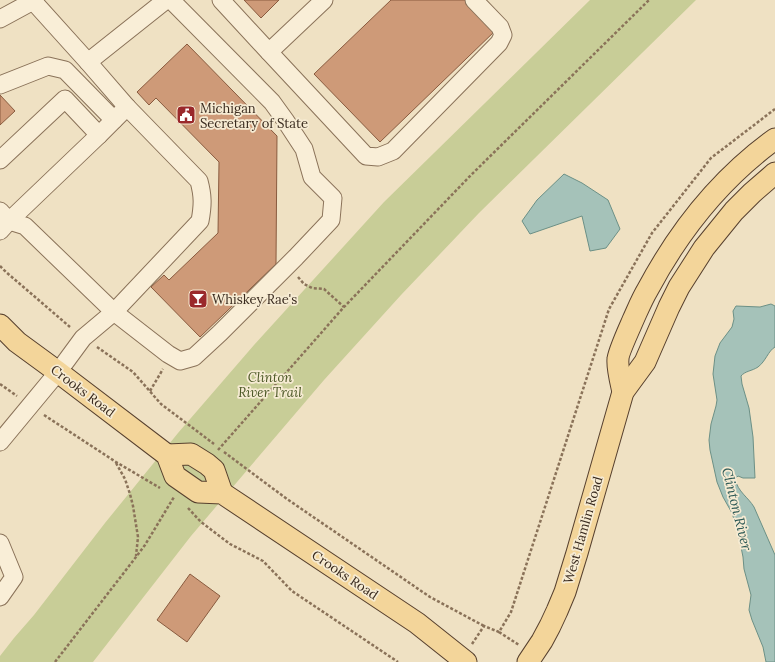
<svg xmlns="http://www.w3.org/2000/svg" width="775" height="662" font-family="Lora,serif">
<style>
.green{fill:#c8cd97}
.water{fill:#a5c2b9;stroke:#6c9086}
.building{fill:#ce9a78;stroke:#895b3f}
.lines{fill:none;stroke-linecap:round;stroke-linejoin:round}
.minor-casing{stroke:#8a7259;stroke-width:19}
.major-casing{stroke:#57402e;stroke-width:23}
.path{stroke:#8a7259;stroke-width:2.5;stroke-dasharray:3 2;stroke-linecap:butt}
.minor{stroke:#f9eed7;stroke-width:17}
.major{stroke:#f3d59a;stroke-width:21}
.labels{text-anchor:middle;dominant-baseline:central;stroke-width:3.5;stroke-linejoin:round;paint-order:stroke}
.poi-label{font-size:13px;fill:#392a1e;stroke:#f6ebd3;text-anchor:start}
.park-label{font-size:13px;font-style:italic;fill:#4a5624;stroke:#f6ebd3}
.street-label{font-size:13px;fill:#392a1e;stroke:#f6ebd3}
.water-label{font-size:14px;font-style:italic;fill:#2d5955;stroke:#f6ebd3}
</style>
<rect width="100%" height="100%" fill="#efe1c3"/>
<path class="green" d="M590,0H696L479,213L401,295L324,380L191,536L93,662H0V656L14,638L34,615L105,523L178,433L254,345L384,202Z"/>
<g class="water">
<path d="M564,174L582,183L608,200L620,229L606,248L590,251L582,216L530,234L522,221L537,200Z"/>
<path d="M771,304L775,306V347C768,351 766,361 758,367C752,371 745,371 741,376L742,384L749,408L753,437L755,478H743L738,476L735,479C738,492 748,497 754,507L775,555V662H766L763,647L752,620L749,610L751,595L744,569L743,557L738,532L732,513L723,497L717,482L710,450L709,440L711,424L716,406L717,400L713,374L715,356L720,343L732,327L734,319L733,311L736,306L760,307Z"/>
</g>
<g class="building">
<path d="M244,0H279L261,18Z"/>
<path d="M391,0H466L496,30L380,142L314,74Z"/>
<path d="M187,44L277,136L276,264L200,337L151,287L164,275L169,280L218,233L219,162L156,98L149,105L137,92Z"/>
<path d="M0,95L15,111L0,125Z"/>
<path d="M190,574L220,596L187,642L157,620Z"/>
</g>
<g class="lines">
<defs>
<g id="minor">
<path d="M221,0L269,52L324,0"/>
<path d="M33,1L88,62L127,107"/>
<path d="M0,19L35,0"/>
<path d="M269,52L366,156L378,157L393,151L499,43L503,35L500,27L474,0"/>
<path d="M88,62L166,0"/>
<path d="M0,85L48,66L65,70L114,120"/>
<path d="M0,160L65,99L99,135"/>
<path d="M0,211L9,221L25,226L114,312L168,354L180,361L194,357L220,333L296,257L331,220L333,198L312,177L304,149L285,120L272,102L171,0"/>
<path d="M0,231L9,221L99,135L127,107L199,181C203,196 203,205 200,221L114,312L83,338L58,372L0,442"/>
<path d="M0,543L14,577L0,597"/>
</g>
<g id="major">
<path d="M0,325L17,342L58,372L167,455L175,476L198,492L222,493L417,623L466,662"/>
<path d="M623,392C621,383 617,368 618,359C618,353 630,327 633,320C638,309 642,299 648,289C679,231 721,178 775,139"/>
<path d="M167,455L191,454L207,464L214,470L222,493"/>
<path d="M528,662L542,641L550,626L557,611L565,592L577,553L623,392L645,362L669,307L679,287L704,248L734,211L752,193L775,173"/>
</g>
</defs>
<use href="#minor" class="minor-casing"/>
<use href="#major" class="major-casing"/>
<g class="path">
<path d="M0,266L6,272L70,327"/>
<path d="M298,277L304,284L312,288L324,289L344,307"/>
<path d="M97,347L133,372L161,404L214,444"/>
<path d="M0,384L17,396"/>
<path d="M150,391L163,369"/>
<path d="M44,415L116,462L160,488"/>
<path d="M218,450L344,307L471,175L649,0"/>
<path d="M224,452L287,499L430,597L484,626"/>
<path d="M116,463L125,479L130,494L133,506L138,537L136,556"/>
<path d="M188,508L201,522L230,544L263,561L292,591L398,662"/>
<path d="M499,632L519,645"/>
<path d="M472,644L484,626L499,632L511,612L609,309L652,233L711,158L775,109"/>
<path d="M55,662L136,557L145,545L174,497"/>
</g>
<use href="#minor" class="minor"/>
<use href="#major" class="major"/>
</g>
<defs>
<symbol id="civic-square" viewBox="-11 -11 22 22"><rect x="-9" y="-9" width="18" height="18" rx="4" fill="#9a282b" stroke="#f6ebd3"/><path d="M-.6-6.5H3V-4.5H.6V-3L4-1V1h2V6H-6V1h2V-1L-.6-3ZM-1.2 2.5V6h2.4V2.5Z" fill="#fff"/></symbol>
<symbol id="bar-square" viewBox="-11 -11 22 22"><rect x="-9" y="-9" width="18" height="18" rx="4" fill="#9a282b" stroke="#f6ebd3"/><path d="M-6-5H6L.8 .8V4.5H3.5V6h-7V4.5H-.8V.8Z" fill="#fff"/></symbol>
</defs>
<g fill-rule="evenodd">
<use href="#civic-square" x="175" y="104" width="22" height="22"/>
<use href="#bar-square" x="187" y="288" width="22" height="22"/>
</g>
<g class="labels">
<g class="poi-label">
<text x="200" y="108">Michigan<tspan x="200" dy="15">Secretary of State</tspan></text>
<text x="212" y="299">Whiskey Rae's</text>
</g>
<g class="park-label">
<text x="270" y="377">Clinton<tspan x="270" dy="15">River Trail</tspan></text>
</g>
<g class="street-label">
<text transform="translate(83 391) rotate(37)">Crooks Road</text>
<text transform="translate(583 530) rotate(-74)">West Hamlin Road</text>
<text transform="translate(345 575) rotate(34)">Crooks Road</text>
</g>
<g class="water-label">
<text transform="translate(737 509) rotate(76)">Clinton River</text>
</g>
</g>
</svg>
